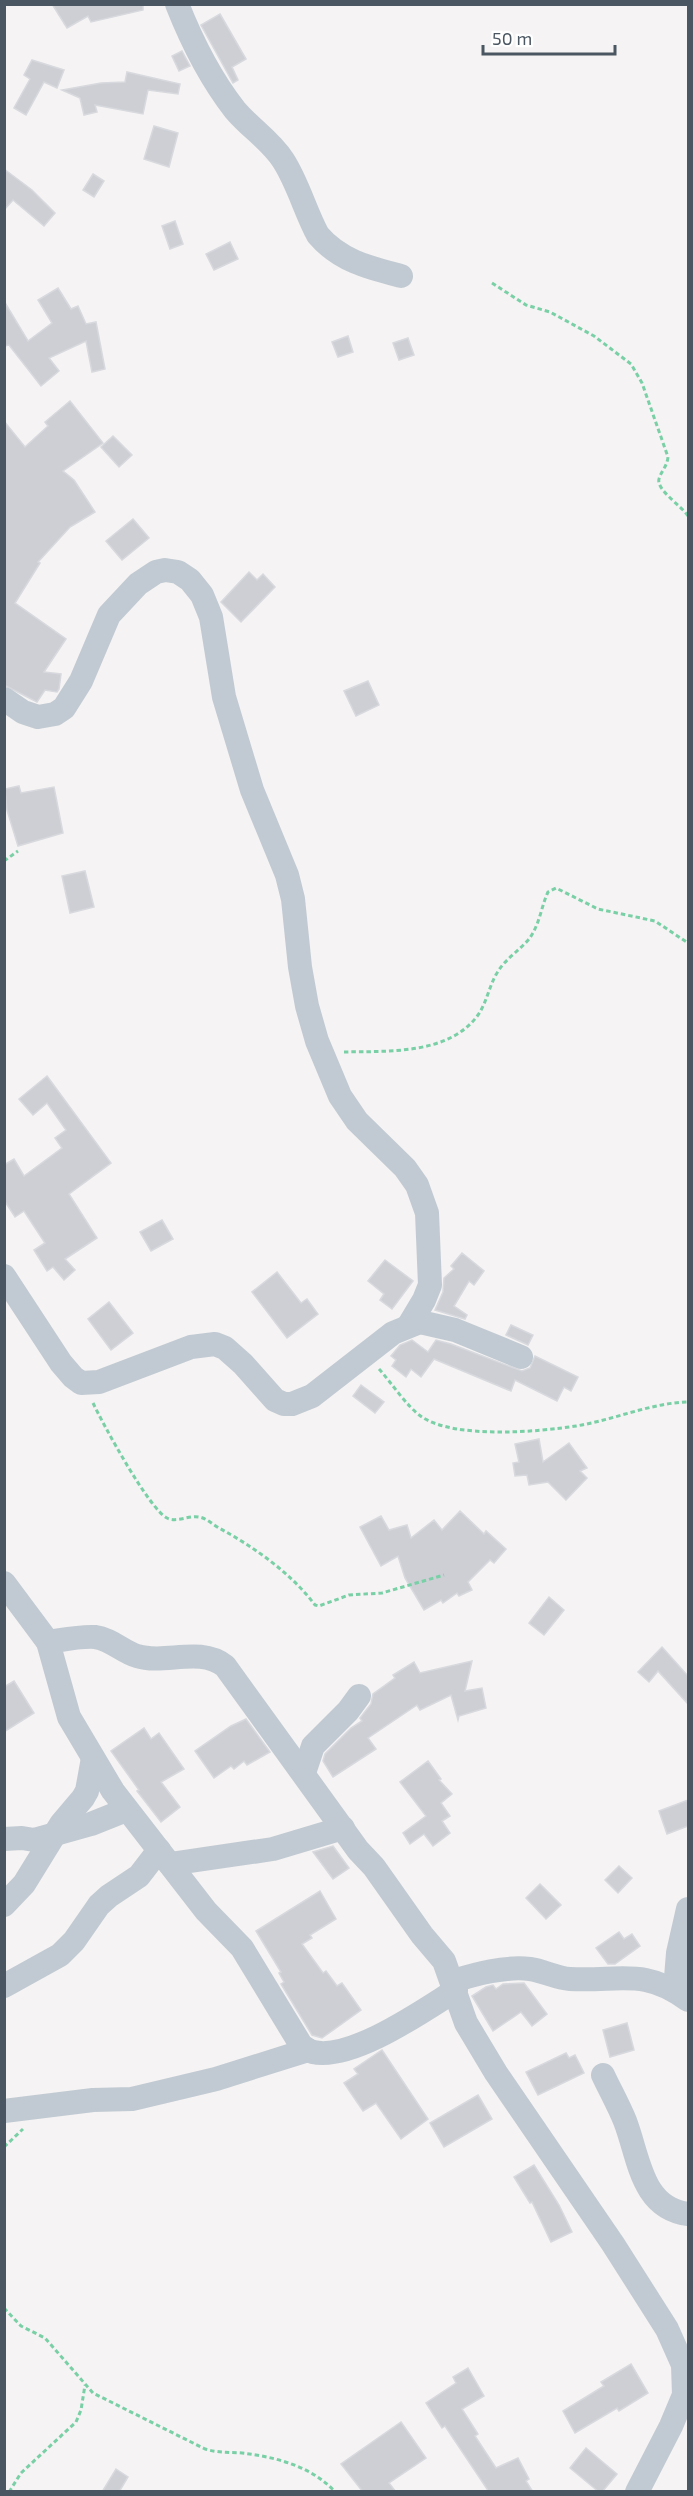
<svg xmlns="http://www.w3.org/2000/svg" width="693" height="2496" font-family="'Exo 2',sans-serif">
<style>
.building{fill:#cdcfd5;stroke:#d7d9de;stroke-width:1.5}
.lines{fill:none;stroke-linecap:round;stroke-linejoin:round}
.path{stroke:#7ad0a6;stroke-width:3;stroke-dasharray:4.5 3;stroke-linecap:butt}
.minor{stroke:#c1cad2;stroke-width:24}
</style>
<rect width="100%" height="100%" fill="#f5f3f3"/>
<g class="building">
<path d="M52,4H143V10L91,22L88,16L67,28Z"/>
<path d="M220,14L246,59L232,67L238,80L233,83L201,25Z"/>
<path d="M182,51L190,66L179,71L172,56Z"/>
<path d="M32,60L64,70L57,88L44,82L26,115L14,108L30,79L24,75Z"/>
<path d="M127,72L180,84L178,94L148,90L143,114L95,105L97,112L84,115L80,98L62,90L101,83L125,82Z"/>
<path d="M154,126L178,133L169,167L144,159Z"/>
<path d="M4,169L32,190L55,213L44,226L13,200L4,210Z"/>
<path d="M93,174L104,181L94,197L83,190Z"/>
<path d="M175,221L183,244L170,249L162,226Z"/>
<path d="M230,242L238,259L214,270L206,254Z"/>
<path d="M58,288L71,309L78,306L86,324L96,322L105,369L92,372L86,341L49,358L59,371L41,386L9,345L4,346V301L28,341L52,323L38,300Z"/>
<path d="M348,336L353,352L338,357L332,342Z"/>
<path d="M408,338L414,355L399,360L393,343Z"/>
<path d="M70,401L103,443L63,471L74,480L95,512L70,527L38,562L40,563L15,603L66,639L44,672L61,674L59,689L57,692L45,690L37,702L4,685V421L25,447L48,426L45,422Z"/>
<path d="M113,436L132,455L119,467L101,447Z"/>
<path d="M133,519L149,538L122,560L106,541Z"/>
<path d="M249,572L257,580L263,574L275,587L241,622L221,602Z"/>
<path d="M368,681L379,705L356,716L344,691Z"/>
<path d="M19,786L21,793L54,787L63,833L18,846L7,810L5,789Z"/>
<path d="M85,871L94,907L70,913L62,876Z"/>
<path d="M47,1076L111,1163L69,1194L97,1238L65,1259L75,1270L64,1280L53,1267L47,1271L34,1250L45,1243L24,1211L15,1217L4,1200V1165L14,1159L24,1176L62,1148L55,1138L66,1130L47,1103L33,1115L19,1099Z"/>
<path d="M162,1220L173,1239L151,1251L140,1232Z"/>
<path d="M462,1253L484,1271L474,1285L469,1281L454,1306L467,1315L465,1319L435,1310L443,1292L444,1278L454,1269L451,1266Z"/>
<path d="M385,1260L413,1281L392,1309L380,1300L384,1294L368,1281Z"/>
<path d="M277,1272L301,1303L307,1299L318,1314L287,1338L252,1292Z"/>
<path d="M109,1302L133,1333L111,1350L88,1319Z"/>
<path d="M511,1325L533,1335L528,1345L506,1335Z"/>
<path d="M412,1340L428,1352L436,1340L451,1344L522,1371L530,1368L535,1356L578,1377L571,1391L564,1387L557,1401L515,1380L511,1391L434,1359L421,1377L411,1369L406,1377L392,1366L396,1360L391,1356L400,1345Z"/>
<path d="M361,1385L384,1402L375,1413L353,1396Z"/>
<path d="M539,1439L543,1462L569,1443L587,1468L580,1471L587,1478L566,1500L548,1482L529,1485L527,1475L515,1476L513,1463L519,1462L515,1444Z"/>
<path d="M460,1511L484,1534L486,1531L506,1549L494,1563L490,1560L468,1582L472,1590L459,1596L457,1593L443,1603L441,1600L424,1610L405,1578L398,1556L381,1566L360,1527L381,1516L389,1530L407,1525L411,1538L434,1520L442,1530Z"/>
<path d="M549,1597L564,1610L544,1635L529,1623Z"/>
<path d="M662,1647L688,1676V1704L658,1671L649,1682L638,1672Z"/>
<path d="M472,1661L465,1691L482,1688L486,1708L459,1716L458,1720L451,1695L420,1710L417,1705L368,1738L376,1749L333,1777L323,1761L325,1754L351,1728L362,1721L360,1718L371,1704L373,1694L395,1678L393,1675L414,1662L420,1673Z"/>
<path d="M14,1681L34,1713L4,1732V1687Z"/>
<path d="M246,1719L270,1752L247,1765L244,1761L234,1769L231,1766L214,1778L195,1751L231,1726Z"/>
<path d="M144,1728L151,1739L159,1733L184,1769L161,1782L180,1807L161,1822L137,1791L139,1790L111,1751Z"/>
<path d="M428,1761L441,1779L439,1780L452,1794L441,1803L450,1816L442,1821L450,1833L433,1846L424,1834L410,1844L403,1833L426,1816L400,1782Z"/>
<path d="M688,1800V1826L667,1834L659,1811Z"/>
<path d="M333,1846L349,1868L333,1879L313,1852Z"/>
<path d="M619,1866L632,1878L618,1893L605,1880Z"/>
<path d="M540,1884L561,1905L546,1919L526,1898Z"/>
<path d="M320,1891L336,1919L310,1935L312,1938L302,1944L323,1973L326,1971L337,1986L342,1983L361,2010L322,2038L312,2035L281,1984L284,1982L279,1973L281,1972L256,1931Z"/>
<path d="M619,1932L624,1939L632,1934L640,1946L615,1964H608L596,1948Z"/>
<path d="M524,1983L547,2014L532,2026L521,2012L493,2031L472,1996L486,1987L493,1985L496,1989L503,1984Z"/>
<path d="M627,2023L634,2050L610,2057L603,2030Z"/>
<path d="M382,2050L428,2119L401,2139L376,2103L363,2111L344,2083L358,2074L354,2069Z"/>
<path d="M566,2053L569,2058L575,2055L584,2073L538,2095L526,2072Z"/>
<path d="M478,2095L492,2119L444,2147L430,2123Z"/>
<path d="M534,2165L559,2205L572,2232L551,2242L532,2202L530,2203L514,2177Z"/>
<path d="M631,2364L648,2393L619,2411L617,2408L575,2433L563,2411L604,2386L601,2382Z"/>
<path d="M468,2368L484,2396L462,2409L478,2434L475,2436L496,2468L518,2458L529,2479L526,2481L533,2492H489L445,2426L442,2428L426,2403L456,2383L453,2377Z"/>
<path d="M401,2422L426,2458L389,2483L396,2492H363L341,2464Z"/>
<path d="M586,2448L617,2474L602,2492H599L570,2468Z"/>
<path d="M116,2469L128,2477L119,2492H102Z"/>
</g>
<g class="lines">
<g class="path">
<path d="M492,283L526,305L550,312L594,336L631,364L642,383L668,457C667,467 661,471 659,479C656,490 682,506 688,516"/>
<path d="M4,861L18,851"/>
<path d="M344,1052C388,1051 449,1055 478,1015C487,1002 489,986 497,973C505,959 519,951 529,939C540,924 541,907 548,892L556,888L598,909L655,921L688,943"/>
<path d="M379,1369C391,1382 407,1407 422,1417C455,1439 538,1432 576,1426C614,1420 650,1403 688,1402"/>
<path d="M93,1403C103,1424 149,1509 167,1518C177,1523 188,1515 199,1517C206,1518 212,1524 219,1528C254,1547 291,1573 315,1605L319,1606L349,1595L382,1593L444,1575"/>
<path d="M4,2147L23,2129"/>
<path d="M4,2308L21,2326L45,2338L93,2393L205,2449C218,2453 229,2452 242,2453C275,2457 312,2466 335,2492"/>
<path d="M9,2492L21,2473L76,2422L81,2410L85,2385"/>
</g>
<g class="minor">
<path d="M177,4C192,42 210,78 235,110C250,128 270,140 283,160C298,183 305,211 318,235C340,261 370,268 401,276"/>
<path d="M4,699L23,712L38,717L55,714L64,708L81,681L109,615L138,584L156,572L165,570L178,572L190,580L202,595L211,617L224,697L252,790L287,875L293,899L300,967L307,1006L317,1041L340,1096L357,1121L405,1168L417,1185L427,1213L430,1285L424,1300L409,1325"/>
<path d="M4,1276L61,1363L73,1377L81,1383L99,1382L191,1347L215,1344L225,1348L243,1364L275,1400L284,1404H292L312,1396L393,1333L420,1322L455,1330L521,1357"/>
<path d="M4,1583L48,1642L69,1717L113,1791L206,1911L242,1948L301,2045C305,2048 309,2051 313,2052C352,2061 424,2010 456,1990"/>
<path d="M48,1642C62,1640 80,1636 95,1637C111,1639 123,1652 137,1656C165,1665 199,1646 225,1666L358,1850L374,1867L422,1935L444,1961L466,2023L496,2073L613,2244L667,2329L683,2365L684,2395L671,2426L637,2492"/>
<path d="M304,1773L313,1746L348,1711L359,1696"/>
<path d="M4,1839L22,1838L34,1840L91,1824L126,1810"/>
<path d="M170,1864L273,1849L343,1828"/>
<path d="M4,1905L24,1884L61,1824L83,1798L87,1791L93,1758"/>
<path d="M453,1981C476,1974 505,1966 530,1969C544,1971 556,1978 570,1979C618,1982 644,1967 688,2000"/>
<path d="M4,1986L60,1955L74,1941L99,1905L109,1896L139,1876L159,1850"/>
<path d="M675,1990L678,1953L688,1909"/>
<path d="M603,2075C610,2090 619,2106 625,2121C639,2157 641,2208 688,2214"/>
<path d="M4,2111L93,2100L132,2099L216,2079L308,2050"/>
</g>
</g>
<rect width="693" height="2496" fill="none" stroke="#4a5661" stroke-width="12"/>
<path d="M483 45v9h132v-9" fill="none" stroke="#4a5661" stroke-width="3"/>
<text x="492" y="45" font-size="18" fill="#4a5661" stroke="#ffffff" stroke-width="4.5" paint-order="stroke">50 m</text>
</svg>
